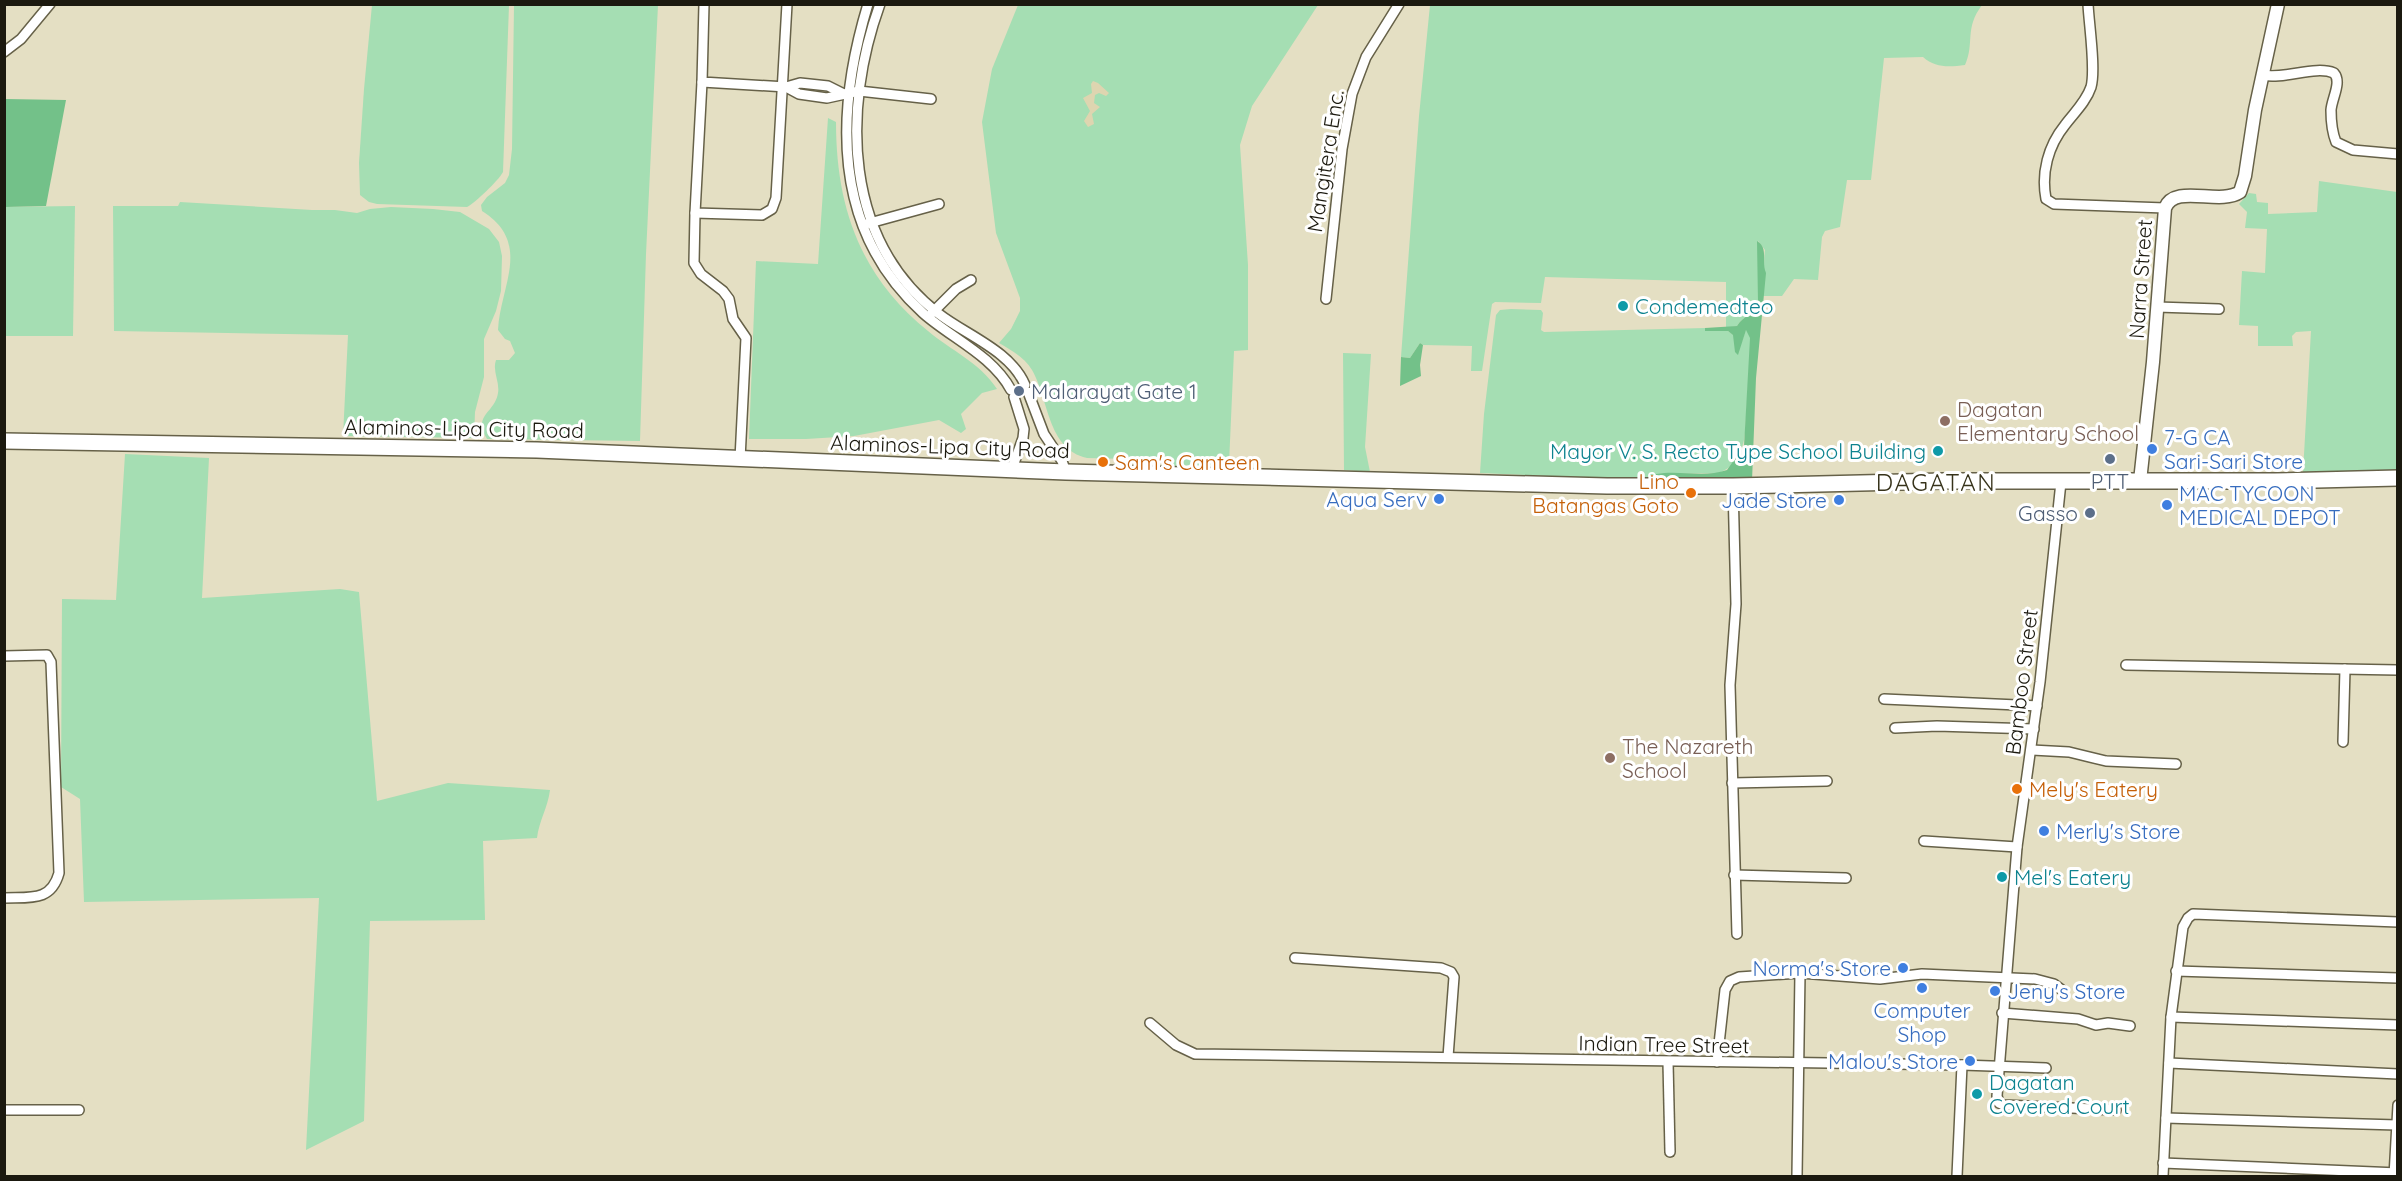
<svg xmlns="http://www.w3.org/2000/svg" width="2402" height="1181" font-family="Quicksand,sans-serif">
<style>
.green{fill:#a5deb3}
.forest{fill:#73c189}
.sand{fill:#ded5b0}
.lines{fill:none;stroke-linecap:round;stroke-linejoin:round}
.minor-casing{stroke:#666148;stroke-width:12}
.tertiary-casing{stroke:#666148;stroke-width:15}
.primary-casing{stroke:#666148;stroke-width:18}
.minor{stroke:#fff;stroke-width:9}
.tertiary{stroke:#fff;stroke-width:12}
.primary{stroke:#fff;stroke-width:15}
.culture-dot{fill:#0f9aa8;stroke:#fff;stroke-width:2}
.service-dot{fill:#5c6f8a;stroke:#fff;stroke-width:2}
.education-dot{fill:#8d6e63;stroke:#fff;stroke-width:2}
.shop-dot{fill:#3f7fe0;stroke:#fff;stroke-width:2}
.food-dot{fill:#e8710a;stroke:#fff;stroke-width:2}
.labels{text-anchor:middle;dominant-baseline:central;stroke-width:6;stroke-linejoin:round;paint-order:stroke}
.street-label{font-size:21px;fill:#1b190f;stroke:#fff}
.culture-label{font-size:21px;fill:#0d838f;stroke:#fff;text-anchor:start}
.service-label{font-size:21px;fill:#4e5e75;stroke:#fff;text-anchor:start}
.education-label{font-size:21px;fill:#785e54;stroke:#fff;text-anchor:start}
.shop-label{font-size:21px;fill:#366cbe;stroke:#fff;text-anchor:start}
.food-label{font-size:21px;fill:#c56008;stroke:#fff;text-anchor:start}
.quarter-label{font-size:24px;letter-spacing:1.5px;fill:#37331b;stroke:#fff}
</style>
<rect width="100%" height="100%" fill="#e4dfc3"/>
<g class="green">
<path d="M372,5H509L503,172C498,181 476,202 467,207L377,204L369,202L360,195L359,163L364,89Z"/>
<path d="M514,5H658L646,254L640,441L487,439C472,415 495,413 498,393C500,382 492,371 496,360H509L515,353L510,341L505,339L498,330C500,286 533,243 482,211L481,205L487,197L505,183L509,175L512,149Z"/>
<path d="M1018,5H1318L1252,106L1240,145L1248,265V350L1234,351L1229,464L1174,466L1167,460L1087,458C1047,449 1049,399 1032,370C1024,357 1011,350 999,343L1011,329L1020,311V298L996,233L982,122L992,69Z"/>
<path d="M1430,5H1982C1964,29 1975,43 1965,65C1949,67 1935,68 1923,57L1884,58L1871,180H1847L1840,227L1825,231L1822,237L1818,280L1794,279L1782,296H1763C1765,280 1763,266 1765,250L1758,241V302C1754,314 1743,316 1737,326L1726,328V282L1545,277L1541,303L1495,302L1492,304L1482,371H1471L1472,346L1423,345L1420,343L1410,358L1401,357L1419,116Z"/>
<path d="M828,118L836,122C836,207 860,276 928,331C952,351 979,362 997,389L982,393L961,414L966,429L961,433L939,420L854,436L806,439H749L756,261L818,264Z"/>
<path d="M2319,181L2397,192V470L2303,472L2311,331L2296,332L2292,336L2293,346H2258V326L2239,325L2242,271L2265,273L2267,229L2245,228L2247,212L2239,204L2249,193L2256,194L2257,202L2268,203V214L2317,212Z"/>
<path d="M180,202L312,210H335L357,213L370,209L391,207L433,209L460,212L489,229L499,242L502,256L501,291L496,311L484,339V377L475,412L474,438L343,436L348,335L114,331L113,206H178Z"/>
<path d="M75,206L73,336H5L4,207Z"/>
<path d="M1511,309L1541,310L1543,313L1541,330L1544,332L1705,328V331H1728L1742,341L1746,329L1751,338L1745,433C1743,451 1735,468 1718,473L1656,474L1655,481L1480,473L1484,414L1496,315L1500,310Z"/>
<path d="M1343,353L1371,354L1365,447L1370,472L1344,470Z"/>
<path d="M125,454L209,458L202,598L340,589L359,592L377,801L448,783L550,790C548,807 539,821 537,838L483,841L485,920L370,921L364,1121L306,1150L319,898L84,902L80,799L61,787L62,599L116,600Z"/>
</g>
<g class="forest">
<path d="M5,99L66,100L46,206L5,207Z"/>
<path d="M1757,241C1769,248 1761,262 1766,273L1756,378L1752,481L1654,479L1656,474C1680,470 1704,478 1727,470L1744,446L1750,338L1746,330L1738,355L1735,352L1733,335L1728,331H1705V328L1737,326C1743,316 1754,314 1758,302Z"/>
<path d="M1420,343L1423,345L1420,365L1421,376L1400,386L1401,357L1410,358Z"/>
</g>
<path class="sand" d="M1093,81L1098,83L1109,93L1106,96L1099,93L1095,95L1094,103L1100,107L1092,114L1094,124L1088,127L1084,121L1090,111L1083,98L1092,93L1091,84Z"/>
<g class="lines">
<defs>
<g id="minor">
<path d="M704,4L702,82L786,87L799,94L827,98L859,91L931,99"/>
<path d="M868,4C835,113 832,230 923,313C951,338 992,355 1011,390"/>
<path d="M880,4C842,109 843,240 939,314C966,335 1011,351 1025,385"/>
<path d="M2088,4C2089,25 2096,69 2091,87C2086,102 2074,113 2065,125C2048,146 2041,173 2046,199L2054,204L2165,208"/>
<path d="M4,52L21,39L50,4"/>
<path d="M2262,75C2284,80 2315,65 2334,73C2342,82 2332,98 2331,110C2331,121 2332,132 2336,142L2353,150L2398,154"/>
<path d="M702,82L695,213L762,215L772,209L776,198L787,4"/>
<path d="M786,87L800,83L828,86L844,94"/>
<path d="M695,213L694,263L701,274L723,291L729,299L733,319L746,338L740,459"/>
<path d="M866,224L939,204"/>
<path d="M1326,299L1342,149L1352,94L1366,57L1399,4"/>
<path d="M2157,307L2219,309"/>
<path d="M932,313L956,289L971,280"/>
<path d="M1028,392L1044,434L1062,461L1066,472"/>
<path d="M1012,469L1023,438L1024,429L1014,397"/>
<path d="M2061,482L2040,682L2017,847L1997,1096L1999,1103L2004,1105L2116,1110"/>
<path d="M1733,486L1736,604L1730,685L1737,934"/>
<path d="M4,656L47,655L51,662L59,873C51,902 30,897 4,898"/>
<path d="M2126,665L2398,670"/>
<path d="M1884,699L2037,706"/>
<path d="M1895,728L1937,726L2034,729"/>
<path d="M2343,742L2345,669"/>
<path d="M2031,750L2069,752L2106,761L2176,764"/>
<path d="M1732,783L1827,781"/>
<path d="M1924,841L2017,847"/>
<path d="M1734,875L1846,878"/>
<path d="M1295,958L1441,968L1451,972L1454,977L1448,1057"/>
<path d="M2176,971L2398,978"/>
<path d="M2002,1013L2078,1019L2096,1025L2108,1023L2130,1026"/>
<path d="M2171,1017L2398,1025"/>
<path d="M1150,1023L1176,1045L1195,1054L1962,1065L2046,1068"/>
<path d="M1668,1062L1670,1152"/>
<path d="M1717,1062L1725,990L1730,981L1739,977L1800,973L1880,979L1922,974L2035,979L2054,984L2062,990"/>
<path d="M2169,1063L2398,1074"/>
<path d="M4,1110H79"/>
<path d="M2166,1118L2397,1125"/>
<path d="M2163,1163L2398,1173"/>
<path d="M1797,1176L1800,973"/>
<path d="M1957,1176L1962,1065"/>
<path d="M2163,1176L2171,1017L2183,927L2188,918L2193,914L2398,922"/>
<path d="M2394,1176L2398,1105"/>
</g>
<path id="tertiary" d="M2140,481L2153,362L2165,208C2175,183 2219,206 2240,192L2245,176L2255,110L2278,4"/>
<path id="primary" d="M4,441L537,450L1066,472L1607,486H1733L1943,481H2275L2398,478"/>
</defs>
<use href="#minor" class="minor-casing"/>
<use href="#tertiary" class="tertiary-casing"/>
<use href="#primary" class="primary-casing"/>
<use href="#minor" class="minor"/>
<use href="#tertiary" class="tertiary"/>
<use href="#primary" class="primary"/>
</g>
<g class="culture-dot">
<circle cx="1623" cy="306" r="6"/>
<circle cx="1938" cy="451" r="6"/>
<circle cx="2002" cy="877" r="6"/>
<circle cx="1977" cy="1094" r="6"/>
</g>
<g class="service-dot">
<circle cx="1019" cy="391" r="6"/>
<circle cx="2110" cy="459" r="6"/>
<circle cx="2090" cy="513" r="6"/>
</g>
<g class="education-dot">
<circle cx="1945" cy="421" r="6"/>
<circle cx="1610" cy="758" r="6"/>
</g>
<g class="shop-dot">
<circle cx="2152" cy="449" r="6"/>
<circle cx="1439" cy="499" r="6"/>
<circle cx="1839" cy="500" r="6"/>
<circle cx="2167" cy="505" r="6"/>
<circle cx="2044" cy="831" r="6"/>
<circle cx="1903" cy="968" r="6"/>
<circle cx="1922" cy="988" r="6"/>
<circle cx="1995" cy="991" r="6"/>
<circle cx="1970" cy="1061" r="6"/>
</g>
<g class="food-dot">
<circle cx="1103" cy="462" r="6"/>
<circle cx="1691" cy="493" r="6"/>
<circle cx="2017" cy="789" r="6"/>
</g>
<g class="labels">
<g class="street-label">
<text transform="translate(1325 161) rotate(-81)">Mangitera Enc.</text>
<text transform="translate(2140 279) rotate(-86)">Narra Street</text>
<text transform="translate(464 428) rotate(1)">Alaminos-Lipa City Road</text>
<text transform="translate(950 446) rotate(2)">Alaminos-Lipa City Road</text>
<text transform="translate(2021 682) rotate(-83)">Bamboo Street</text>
<text transform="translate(1664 1044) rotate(1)">Indian Tree Street</text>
</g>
<g class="culture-label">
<text x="1635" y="306">Condemedteo</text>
<text x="1926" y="451" text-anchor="end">Mayor V. S. Recto Type School Building</text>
<text x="2014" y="877">Mel's Eatery</text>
<text x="1989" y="1082">Dagatan<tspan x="1989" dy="24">Covered Court</tspan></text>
</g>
<g class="service-label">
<text x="1031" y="391">Malarayat Gate 1</text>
<text x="2110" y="481" text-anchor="middle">PTT</text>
<text x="2078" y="513" text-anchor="end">Gasso</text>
</g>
<g class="education-label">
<text x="1957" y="409">Dagatan<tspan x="1957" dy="24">Elementary School</tspan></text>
<text x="1622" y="746">The Nazareth<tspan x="1622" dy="24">School</tspan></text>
</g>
<g class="shop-label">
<text x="2164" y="437">7-G CA<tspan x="2164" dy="24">Sari-Sari Store</tspan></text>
<text x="2179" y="493">MAC TYCOON<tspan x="2179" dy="24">MEDICAL DEPOT</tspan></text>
<text x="1427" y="499" text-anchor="end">Aqua Serv</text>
<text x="1827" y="500" text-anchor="end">Jade Store</text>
<text x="2056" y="831">Merly's Store</text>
<text x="1891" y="968" text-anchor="end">Norma's Store</text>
<text x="2007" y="991">Jeny's Store</text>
<text x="1922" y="1010" text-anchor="middle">Computer<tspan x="1922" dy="24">Shop</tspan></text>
<text x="1958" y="1061" text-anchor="end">Malou's Store</text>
</g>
<g class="food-label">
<text x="1115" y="462">Sam's Canteen</text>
<text x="1679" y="481" text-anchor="end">Lino<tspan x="1679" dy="24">Batangas Goto</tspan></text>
<text x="2029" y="789">Mely's Eatery</text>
</g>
<g class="quarter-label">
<text x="1936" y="482">DAGATAN</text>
</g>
</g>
<rect width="2402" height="1181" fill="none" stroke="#1b190f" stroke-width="12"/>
</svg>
